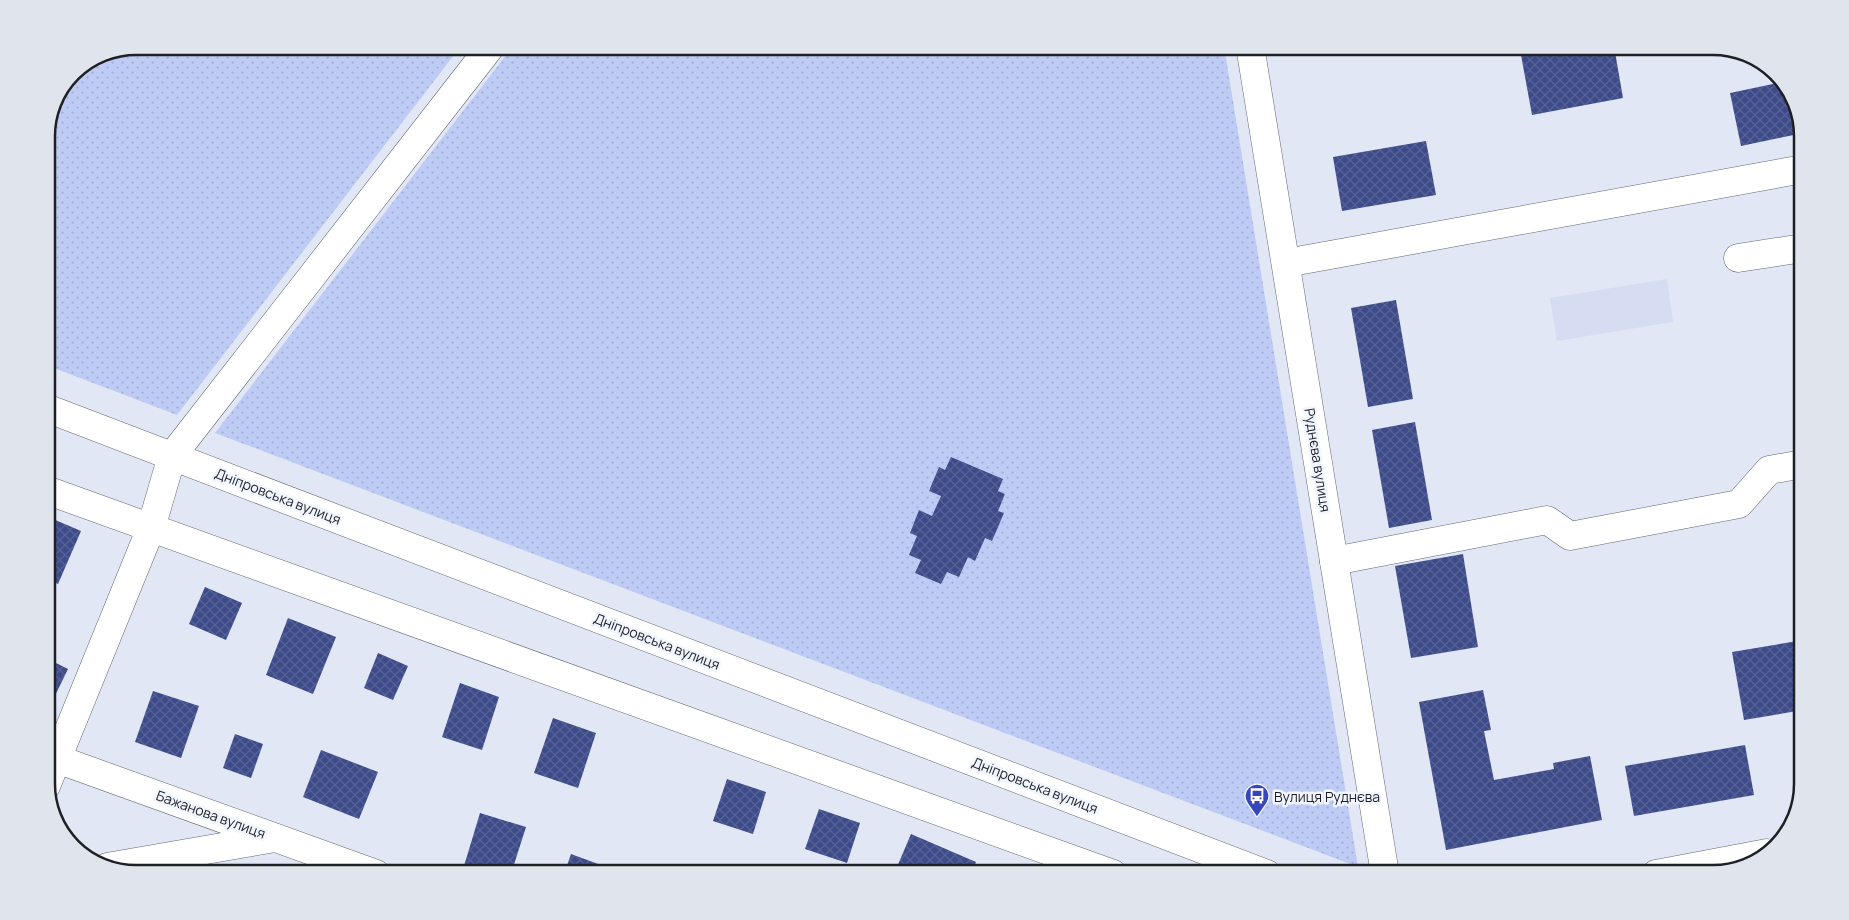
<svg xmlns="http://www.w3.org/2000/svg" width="1849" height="920" font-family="Manrope,sans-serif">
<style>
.built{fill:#d6ddf3}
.grass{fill:url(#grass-dots)}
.building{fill:url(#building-cross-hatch)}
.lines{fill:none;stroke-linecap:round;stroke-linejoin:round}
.minor-casing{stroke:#636774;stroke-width:29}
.minor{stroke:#fff;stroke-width:28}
.labels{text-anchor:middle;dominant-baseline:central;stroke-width:5;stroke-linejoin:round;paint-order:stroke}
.street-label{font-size:14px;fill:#1f2026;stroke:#f1f5fe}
.poi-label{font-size:14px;fill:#1f2026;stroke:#f1f5fe;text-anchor:start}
.rim{fill:none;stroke:#1f2026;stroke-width:2.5}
</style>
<defs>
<pattern id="grass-dots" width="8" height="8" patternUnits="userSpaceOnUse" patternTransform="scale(1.25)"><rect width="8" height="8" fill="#beccf5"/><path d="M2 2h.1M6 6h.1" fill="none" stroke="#a3afd2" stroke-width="1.8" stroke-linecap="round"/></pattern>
<pattern id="building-cross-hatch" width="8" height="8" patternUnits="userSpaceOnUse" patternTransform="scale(1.25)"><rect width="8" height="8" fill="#3d4b8a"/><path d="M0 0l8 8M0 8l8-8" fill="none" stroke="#566294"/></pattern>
</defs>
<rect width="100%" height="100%" fill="#e2e7f6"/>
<path class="built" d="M1667,279L1673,322L1557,341L1550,298Z"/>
<g class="grass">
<path d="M136,46H461L177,415L46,365V130L73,72L102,53Z"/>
<path d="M513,46H1224L1358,867L215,433Z"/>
</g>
<g class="building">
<path d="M1567,46H1614L1623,98L1532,115L1521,55Z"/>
<path d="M1783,82L1788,86L1803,133L1741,146L1730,93Z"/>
<path d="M1426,141L1436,195L1342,211L1333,157Z"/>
<path d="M1396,300L1413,399L1368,407L1351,308Z"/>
<path d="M1415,422L1432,520L1389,528L1372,430Z"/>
<path d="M951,457L1003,479L998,491L1005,494L998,511L1004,513L992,541L985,538L975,561L968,557L959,577L947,572L941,584L915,573L921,560L909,555L917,536L910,533L919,510L932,516L941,496L929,491L939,467L945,470Z"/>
<path d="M46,516L81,531L58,584L46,579Z"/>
<path d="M1463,554L1478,647L1411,658L1395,566Z"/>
<path d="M205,587L242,603L226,640L189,624Z"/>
<path d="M288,618L336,637L313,694L266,675Z"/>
<path d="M1803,640V710L1744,720L1732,652Z"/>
<path d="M378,653L408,666L393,700L364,688Z"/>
<path d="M46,658L68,669L48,710L46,709Z"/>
<path d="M460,683L499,697L482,750L442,737Z"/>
<path d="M1483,690L1491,730L1484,731L1494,780L1554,769L1553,763L1590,756L1602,820L1446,850L1419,702Z"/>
<path d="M153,691L199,706L181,758L135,742Z"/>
<path d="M553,718L596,733L578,788L534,773Z"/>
<path d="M235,734L263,744L251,778L223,768Z"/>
<path d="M1745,745L1754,795L1634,816L1625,766Z"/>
<path d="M321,750L378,772L359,819L303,797Z"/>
<path d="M727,779L766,792L753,834L713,821Z"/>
<path d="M819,809L860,823L847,863L805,849Z"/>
<path d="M480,813L526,827L511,874H490L464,866Z"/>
<path d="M911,834L976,862L971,874H894Z"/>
<path d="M571,854L620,872L619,874H564Z"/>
</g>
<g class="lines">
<defs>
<g id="minor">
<path d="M1250,46L1385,874"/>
<path d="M1738,258L1803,248"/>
<path d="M1286,263L1803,169"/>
<path d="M46,408L1267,874"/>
<path d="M46,490L1113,874"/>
<path d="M1334,561L1547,520L1570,536L1739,504L1769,470L1803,464"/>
<path d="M46,755L376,874"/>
<path d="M46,786L151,528L172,456L491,46"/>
<path d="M107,867L275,838"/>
<path d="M1656,874L1767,853"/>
</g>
</defs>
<use href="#minor" class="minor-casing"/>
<use href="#minor" class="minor"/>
</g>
<defs>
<symbol id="bus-pin" viewBox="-11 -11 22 30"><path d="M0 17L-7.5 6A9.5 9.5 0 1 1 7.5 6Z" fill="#3747b9" stroke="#f1f5fe"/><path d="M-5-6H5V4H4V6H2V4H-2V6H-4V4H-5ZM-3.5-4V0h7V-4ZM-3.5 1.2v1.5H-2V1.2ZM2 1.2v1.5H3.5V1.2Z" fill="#fff"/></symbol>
</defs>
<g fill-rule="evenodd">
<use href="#bus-pin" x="1243" y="782" width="28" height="38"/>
</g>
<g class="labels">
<g class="street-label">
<text transform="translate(1318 460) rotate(81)">Руднєва вулиця</text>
<text transform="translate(278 496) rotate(21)">Дніпровська вулиця</text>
<text transform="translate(657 641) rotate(21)">Дніпровська вулиця</text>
<text transform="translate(1035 785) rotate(21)">Дніпровська вулиця</text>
<text transform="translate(211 814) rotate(20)">Бажанова вулиця</text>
</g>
<g class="poi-label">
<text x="1274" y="796">Вулиця Руднєва</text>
</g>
</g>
<path d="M0 0H1849V920H0ZM136 55H1713A81 81 0 0 1 1794 136V784A81 81 0 0 1 1713 865H136A81 81 0 0 1 55 784V136A81 81 0 0 1 136 55Z" fill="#e0e4ed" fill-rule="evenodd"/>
<path class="rim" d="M136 55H1713A81 81 0 0 1 1794 136V784A81 81 0 0 1 1713 865H136A81 81 0 0 1 55 784V136A81 81 0 0 1 136 55Z"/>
</svg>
